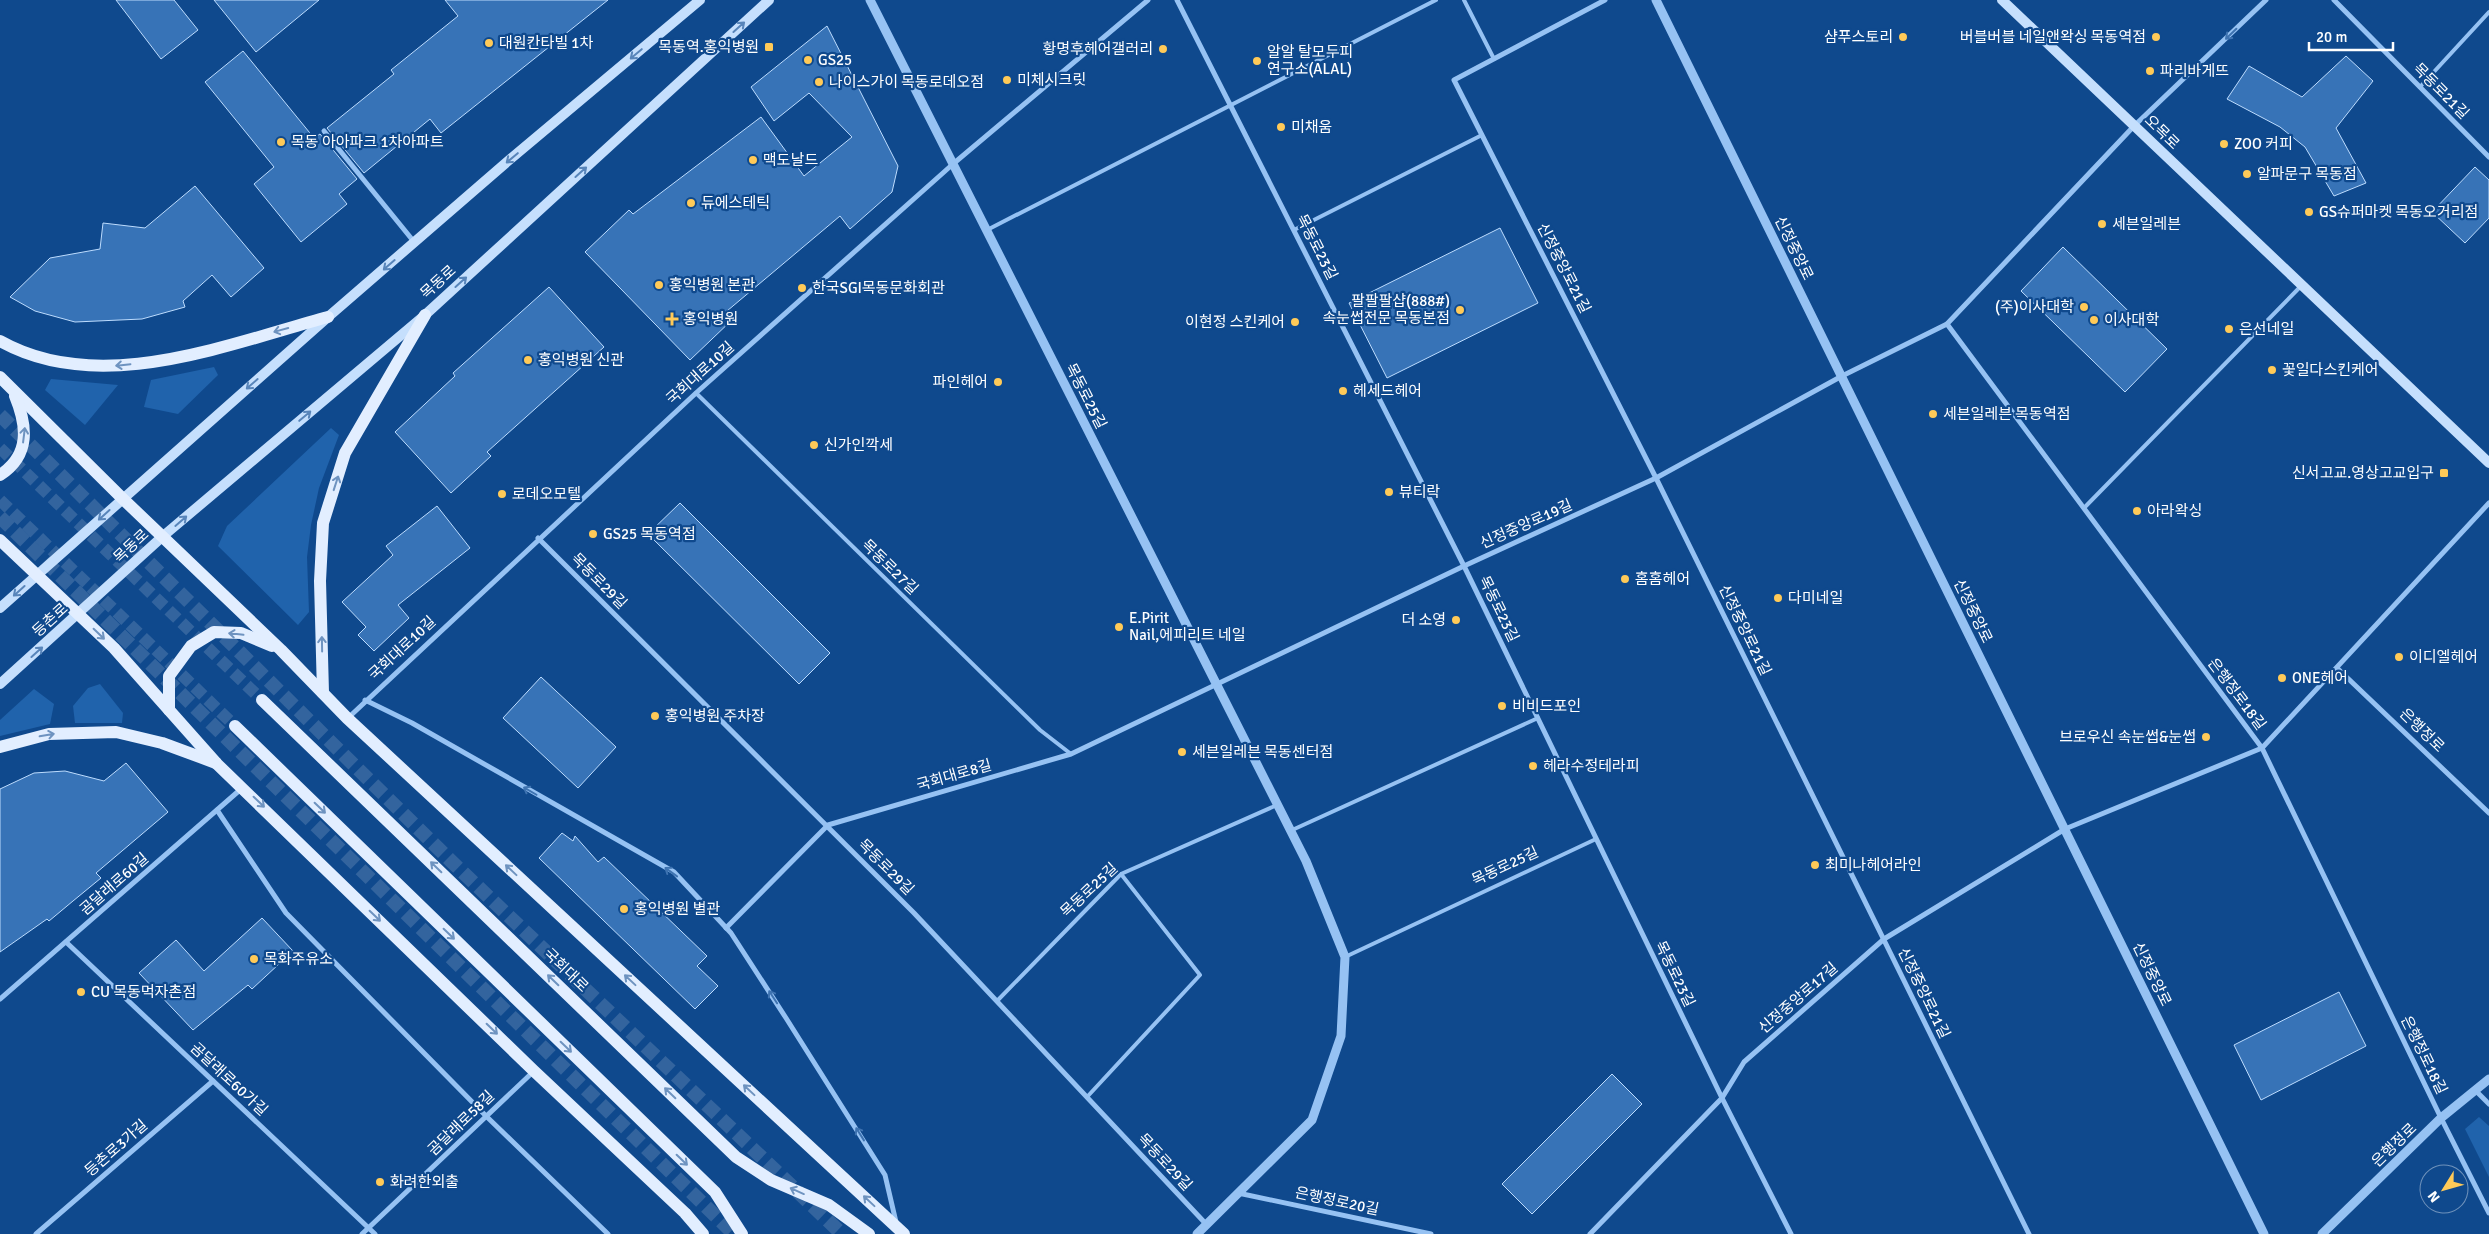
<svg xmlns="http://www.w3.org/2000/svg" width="2489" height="1234" font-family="Signika,'Noto Sans KR',sans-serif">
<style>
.green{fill:#2063ac}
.building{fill:#3773b7;stroke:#bddcfe}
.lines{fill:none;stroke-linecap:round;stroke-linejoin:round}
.primary-tunnel{stroke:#33649e;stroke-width:12;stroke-dasharray:12 6;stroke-linecap:butt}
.trunk-tunnel{stroke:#33649e;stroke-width:14;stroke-dasharray:14 7;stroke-linecap:butt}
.service{stroke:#96c2f3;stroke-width:4}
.minor{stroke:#96c2f3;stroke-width:5}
.tertiary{stroke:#96c2f3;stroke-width:9}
.secondary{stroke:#c5dffd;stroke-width:10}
.primary{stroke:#e2eeff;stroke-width:12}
.oneway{stroke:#5885ba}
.oneway2{stroke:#3e73b1}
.oneway3{stroke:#6e93c0}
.poi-dot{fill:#ffca58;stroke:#0f498d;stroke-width:2}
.labels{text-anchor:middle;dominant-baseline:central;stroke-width:4.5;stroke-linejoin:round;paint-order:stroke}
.poi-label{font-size:15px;fill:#fff;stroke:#0f498d;text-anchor:start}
.street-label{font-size:15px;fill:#fff;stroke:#0f498d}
</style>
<rect width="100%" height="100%" fill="#0f498d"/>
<g class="green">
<path d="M214,367L218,375L178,414L144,407L151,380Z"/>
<path d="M51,379L118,385L85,425L45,390Z"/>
<path d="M331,428L339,435L319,488L311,525L307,557L309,612L298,625L218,546L227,526Z"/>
<path d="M100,684L123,713L122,723H75L73,706L88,688Z"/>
<path d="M34,689L54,704L50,724L0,736V720Z"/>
<path d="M2479,1117L2489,1126V1177L2465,1129Z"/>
</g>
<g class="building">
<path d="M116,0H174L198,30L161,59Z"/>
<path d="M214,0H319L256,52Z"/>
<path d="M445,0H608L441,133L430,119L364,173L327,128L394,74L391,70L458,16Z"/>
<path d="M827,26L898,166L892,192L850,229L840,216L727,311L734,318L690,360L585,252L629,210L633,214L761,117L804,176L852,137L809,93L774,121L751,87Z"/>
<path d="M243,51L314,138L320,134L357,179L339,194L347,204L301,242L254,184L274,167L205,82Z"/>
<path d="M2346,56L2373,81L2336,128L2366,183L2334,196L2305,147L2280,127L2227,99L2249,66L2302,97Z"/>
<path d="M2475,167L2489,180V218L2465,243L2432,212Z"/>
<path d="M195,186L264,268L231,297L212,275L183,301L185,307L142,319L75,322L35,311L10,297L50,258L100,249L103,223L145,228Z"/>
<path d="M1500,228L1538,303L1387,378L1349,303Z"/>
<path d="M2063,247L2167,349L2125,392L2021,291Z"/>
<path d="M549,287L604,347L487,452L491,456L451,493L395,432L455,376L453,373Z"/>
<path d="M680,503L830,653L799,684L648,534Z"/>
<path d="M437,506L470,548L398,605L409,618L374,651L358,635L366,627L342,602L393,555L386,546Z"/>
<path d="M541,677L616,747L578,788L503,718Z"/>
<path d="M126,763L168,812L96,873L101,878L73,901L49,921L47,919L0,952V789L34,773L65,771L104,781Z"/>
<path d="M562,833L573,841L575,836L598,862L604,857L707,956L697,966L718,986L695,1009L539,858Z"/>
<path d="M262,918L293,951L252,989L248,985L193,1030L139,973L176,940L204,971Z"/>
<path d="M2339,992L2366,1046L2261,1100L2234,1045Z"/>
<path d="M1612,1074L1642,1104L1532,1214L1502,1184Z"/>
</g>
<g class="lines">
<g class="primary-tunnel">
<path d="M0,448L262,700"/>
<path d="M0,500L235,726"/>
</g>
<g class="trunk-tunnel">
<path d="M0,415L451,861L842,1234"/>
<path d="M0,517L734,1234"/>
</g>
<g class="service">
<path d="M1464,0L1494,59"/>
<path d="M2420,87L2489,12"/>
<path d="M987,230L1436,0"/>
<path d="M1294,230L1482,135"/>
<path d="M696,393L1040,730L1071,754"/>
<path d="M2084,508L2301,286"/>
<path d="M1290,831L1538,718"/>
<path d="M1345,957L1596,839"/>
<path d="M997,1001L1121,874L1277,805"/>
<path d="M1087,1097L1200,975L1121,874"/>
</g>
<g class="minor">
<path d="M1177,0L1464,566L1722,1098L1791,1234"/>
<path d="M1605,0L1454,80L1656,478L2029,1234"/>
<path d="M2334,0L2489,157"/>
<path d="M324,131L415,243"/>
<path d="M1947,324L2262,748L2441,1118L2489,1213"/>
<path d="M538,538L914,913L1206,1224"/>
<path d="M2337,668L2489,813"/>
<path d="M365,700L412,723L674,872L731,933L786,1018L885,1175L896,1222"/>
<path d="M348,718L696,393L953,164L1148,0"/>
<path d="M217,810L286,913L486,1116L608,1234"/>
<path d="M726,928L828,825L1071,754L1464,566L1656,478L1842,376L1947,324L2134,126L2266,0"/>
<path d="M66,942L375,1234"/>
<path d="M0,999L241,789"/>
<path d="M2476,1091L2489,1104"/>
<path d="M1238,1193L1431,1234"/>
<path d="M36,1234L213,1081"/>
<path d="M362,1234L534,1071"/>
<path d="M1590,1234L1722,1098L1744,1062L1884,939L2065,829L2262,748L2489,503"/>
</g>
<g class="tertiary">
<path d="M870,0L1306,861L1345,957L1341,1036L1312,1120L1197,1234"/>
<path d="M1656,0L2264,1234"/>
<path d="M2322,1234L2441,1118L2489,1079"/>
</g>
<g class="secondary">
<path d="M2002,0L2489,463"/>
<path d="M0,608L328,317L508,161L700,0"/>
<path d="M0,684L162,537L425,315L769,0"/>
</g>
<g class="primary">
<path d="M0,341C99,397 228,344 328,317"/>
<path d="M0,377L122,498L281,650L347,718L904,1234"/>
<path d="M0,475C31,455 27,425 15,396"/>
<path d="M0,540L114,648L217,764L534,1071L685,1213L703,1234"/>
<path d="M323,693L320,581L323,523L345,453L425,315"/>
<path d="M262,700L736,1157L771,1180L829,1205L869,1234"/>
<path d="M169,710V676L191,646L214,632L241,633L272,646"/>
<path d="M235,726L715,1192L742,1234"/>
<path d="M0,747L49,734L116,732L162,743L216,763"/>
</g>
</g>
<defs><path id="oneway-shaft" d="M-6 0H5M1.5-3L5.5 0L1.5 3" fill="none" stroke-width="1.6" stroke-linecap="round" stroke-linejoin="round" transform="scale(1.25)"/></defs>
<g class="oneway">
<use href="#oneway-shaft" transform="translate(739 27) rotate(-42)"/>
<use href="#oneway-shaft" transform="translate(636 54) rotate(140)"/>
<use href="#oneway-shaft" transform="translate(512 158) rotate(140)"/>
<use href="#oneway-shaft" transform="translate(581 172) rotate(-42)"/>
<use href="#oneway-shaft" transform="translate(389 265) rotate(139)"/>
<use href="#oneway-shaft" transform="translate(461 282) rotate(-42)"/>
<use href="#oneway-shaft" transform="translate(252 384) rotate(139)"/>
<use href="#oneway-shaft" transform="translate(305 416) rotate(-40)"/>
<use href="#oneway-shaft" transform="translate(104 515) rotate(138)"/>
<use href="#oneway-shaft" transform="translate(181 521) rotate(-41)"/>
<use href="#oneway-shaft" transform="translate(19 591) rotate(138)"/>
<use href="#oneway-shaft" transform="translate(37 652) rotate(-42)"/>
</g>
<g class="oneway2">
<use href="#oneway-shaft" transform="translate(2231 34) rotate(136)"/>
<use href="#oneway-shaft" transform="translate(530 791) rotate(-150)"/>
<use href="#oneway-shaft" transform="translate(671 872) rotate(-144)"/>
<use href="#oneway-shaft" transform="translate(773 997) rotate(-123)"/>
<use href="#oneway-shaft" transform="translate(860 1134) rotate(-122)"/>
</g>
<g class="oneway3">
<use href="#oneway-shaft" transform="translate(281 330) rotate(165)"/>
<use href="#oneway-shaft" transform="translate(123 365) rotate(174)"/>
<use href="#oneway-shaft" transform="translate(24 435) rotate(-83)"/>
<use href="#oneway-shaft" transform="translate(336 483) rotate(-72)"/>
<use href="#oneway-shaft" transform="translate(99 634) rotate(44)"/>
<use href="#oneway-shaft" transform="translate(236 634) rotate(-174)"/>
<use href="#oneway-shaft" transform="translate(322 644) rotate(-91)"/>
<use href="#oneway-shaft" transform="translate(47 735) rotate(-10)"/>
<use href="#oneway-shaft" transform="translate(259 802) rotate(44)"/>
<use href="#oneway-shaft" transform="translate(320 808) rotate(44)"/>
<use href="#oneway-shaft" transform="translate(436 867) rotate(-136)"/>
<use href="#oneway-shaft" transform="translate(511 870) rotate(-137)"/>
<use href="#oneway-shaft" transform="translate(375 916) rotate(44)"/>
<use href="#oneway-shaft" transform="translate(449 934) rotate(44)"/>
<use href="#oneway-shaft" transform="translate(553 980) rotate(-136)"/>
<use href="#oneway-shaft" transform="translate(630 980) rotate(-137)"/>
<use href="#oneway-shaft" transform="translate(492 1029) rotate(44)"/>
<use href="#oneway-shaft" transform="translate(566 1047) rotate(44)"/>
<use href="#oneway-shaft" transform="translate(749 1090) rotate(-137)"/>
<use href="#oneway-shaft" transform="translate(670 1093) rotate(-136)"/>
<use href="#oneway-shaft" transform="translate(682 1160) rotate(44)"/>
<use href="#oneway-shaft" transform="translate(797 1191) rotate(-156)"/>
<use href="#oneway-shaft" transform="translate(869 1201) rotate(-137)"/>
</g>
<g class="poi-dot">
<circle cx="1903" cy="37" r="5"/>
<circle cx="2156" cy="37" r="5"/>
<circle cx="489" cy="43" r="5"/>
<rect x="764" y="42" width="10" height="10" rx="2.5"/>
<circle cx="1163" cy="49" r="5"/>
<circle cx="808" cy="60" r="5"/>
<circle cx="1257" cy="61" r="5"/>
<circle cx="2150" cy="71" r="5"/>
<circle cx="1007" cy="80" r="5"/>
<circle cx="819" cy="82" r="5"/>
<circle cx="1281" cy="127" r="5"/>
<circle cx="281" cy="142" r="5"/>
<circle cx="2224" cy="144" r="5"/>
<circle cx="753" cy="160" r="5"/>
<circle cx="2247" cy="174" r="5"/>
<circle cx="691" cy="203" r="5"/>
<circle cx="2309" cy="212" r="5"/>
<circle cx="2102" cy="224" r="5"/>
<circle cx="659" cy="285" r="5"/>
<circle cx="802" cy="288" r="5"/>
<circle cx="2084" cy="307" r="5"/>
<circle cx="1460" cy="310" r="5"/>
<path d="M669.5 311.5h5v5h5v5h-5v5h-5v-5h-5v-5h5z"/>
<circle cx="2094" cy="320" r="5"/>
<circle cx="1295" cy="322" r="5"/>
<circle cx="2229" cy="329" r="5"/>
<circle cx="528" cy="360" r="5"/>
<circle cx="2272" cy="370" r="5"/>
<circle cx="998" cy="382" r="5"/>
<circle cx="1343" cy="391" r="5"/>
<circle cx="1933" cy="414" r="5"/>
<circle cx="814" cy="445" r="5"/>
<rect x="2439" y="468" width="10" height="10" rx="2.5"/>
<circle cx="1389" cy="492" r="5"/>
<circle cx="502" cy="494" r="5"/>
<circle cx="2137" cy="511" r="5"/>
<circle cx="593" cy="534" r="5"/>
<circle cx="1625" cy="579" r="5"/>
<circle cx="1778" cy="598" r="5"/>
<circle cx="1456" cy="620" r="5"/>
<circle cx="1119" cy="627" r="5"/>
<circle cx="2399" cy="657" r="5"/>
<circle cx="2282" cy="678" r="5"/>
<circle cx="1502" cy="706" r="5"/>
<circle cx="655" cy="716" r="5"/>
<circle cx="2206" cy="737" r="5"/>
<circle cx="1182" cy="752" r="5"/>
<circle cx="1533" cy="766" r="5"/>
<circle cx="1815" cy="865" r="5"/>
<circle cx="624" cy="909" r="5"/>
<circle cx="254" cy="959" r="5"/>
<circle cx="81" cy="992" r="5"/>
<circle cx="380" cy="1182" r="5"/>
</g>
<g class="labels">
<g class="poi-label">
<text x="1893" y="37" text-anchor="end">샴푸스토리</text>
<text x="2146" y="37" text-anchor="end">버블버블 네일앤왁싱 목동역점</text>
<text x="499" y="43">대원칸타빌 1차</text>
<text x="759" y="47" text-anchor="end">목동역.홍익병원</text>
<text x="1153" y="49" text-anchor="end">황명후헤어갤러리</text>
<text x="1267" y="52">알알 탈모두피<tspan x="1267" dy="17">연구소(ALAL)</tspan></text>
<text x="818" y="60">GS25</text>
<text x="2160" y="71">파리바게뜨</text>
<text x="1017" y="80">미체시크릿</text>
<text x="829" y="82">나이스가이 목동로데오점</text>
<text x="1291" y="127">미채움</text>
<text x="291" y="142">목동 아아파크 1차아파트</text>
<text x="2234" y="144">ZOO 커피</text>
<text x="763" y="160">맥도날드</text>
<text x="2257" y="174">알파문구 목동점</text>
<text x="701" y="203">듀에스테틱</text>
<text x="2319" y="212">GS슈퍼마켓 목동오거리점</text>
<text x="2112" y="224">세븐일레븐</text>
<text x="669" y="285">홍익병원 본관</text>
<text x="812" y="288">한국SGI목동문화회관</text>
<text x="1450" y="301" text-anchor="end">팔팔팔샵(888#)<tspan x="1450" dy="17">속눈썹전문 목동본점</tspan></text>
<text x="2074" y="307" text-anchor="end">(주)이사대학</text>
<text x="683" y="319">홍익병원</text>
<text x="2104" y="320">이사대학</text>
<text x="1285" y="322" text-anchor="end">이현정 스킨케어</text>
<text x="2239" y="329">은선네일</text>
<text x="538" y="360">홍익병원 신관</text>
<text x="2282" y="370">꽃일다스킨케어</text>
<text x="988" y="382" text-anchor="end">파인헤어</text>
<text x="1353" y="391">헤세드헤어</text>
<text x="1943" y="414">세븐일레븐 목동역점</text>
<text x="824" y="445">신가인깍세</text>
<text x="2434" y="473" text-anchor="end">신서고교.영상고교입구</text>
<text x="1399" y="492">뷰티락</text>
<text x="512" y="494">로데오모텔</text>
<text x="2147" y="511">아라왁싱</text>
<text x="603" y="534">GS25 목동역점</text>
<text x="1635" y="579">홈홈헤어</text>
<text x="1788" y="598">다미네일</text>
<text x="1129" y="618">E.Pirit<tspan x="1129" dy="17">Nail,에피리트 네일</tspan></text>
<text x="1446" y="620" text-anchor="end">더 소영</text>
<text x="2409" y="657">이디엘헤어</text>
<text x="2292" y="678">ONE헤어</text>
<text x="1512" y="706">비비드포인</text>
<text x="665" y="716">홍익병원 주차장</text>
<text x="2196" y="737" text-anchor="end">브로우신 속눈썹&amp;눈썹</text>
<text x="1192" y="752">세븐일레븐 목동센터점</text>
<text x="1543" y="766">헤라수정테라피</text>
<text x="1825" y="865">최미나헤어라인</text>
<text x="634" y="909">홍익병원 별관</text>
<text x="264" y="959">목화주유소</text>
<text x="91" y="992">CU 목동먹자촌점</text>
<text x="390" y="1182">화려한외출</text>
</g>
<g class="street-label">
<text transform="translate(2441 91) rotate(45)">목동로21길</text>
<text transform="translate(2162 132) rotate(44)">오목로</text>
<text transform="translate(1317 247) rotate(63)">목동로23길</text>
<text transform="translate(1794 248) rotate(64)">신정중앙로</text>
<text transform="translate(1564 268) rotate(63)">신정중앙로21길</text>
<text transform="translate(438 282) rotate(-42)">목동로</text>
<text transform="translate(700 373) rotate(-42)">국회대로10길</text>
<text transform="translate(1086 396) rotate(63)">목동로25길</text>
<text transform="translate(1526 524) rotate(-24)">신정중앙로19길</text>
<text transform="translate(131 546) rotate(-43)">목동로</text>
<text transform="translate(890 567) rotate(44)">목동로27길</text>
<text transform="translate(599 581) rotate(45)">목동로29길</text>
<text transform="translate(1499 609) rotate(64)">목동로23길</text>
<text transform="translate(1973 611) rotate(64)">신정중앙로</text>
<text transform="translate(50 620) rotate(-42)">등촌로</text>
<text transform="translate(1745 630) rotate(64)">신정중앙로21길</text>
<text transform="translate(402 648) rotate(-43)">국회대로10길</text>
<text transform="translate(2237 694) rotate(53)">은행정로18길</text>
<text transform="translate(2422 730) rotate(44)">은행정로</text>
<text transform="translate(954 775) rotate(-16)">국회대로8길</text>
<text transform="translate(1505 866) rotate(-25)">목동로25길</text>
<text transform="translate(886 867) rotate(45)">목동로29길</text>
<text transform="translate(114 884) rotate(-41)">곰달래로60길</text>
<text transform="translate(1089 890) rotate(-43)">목동로25길</text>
<text transform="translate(566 970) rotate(44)">국회대로</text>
<text transform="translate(1675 974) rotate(64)">목동로23길</text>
<text transform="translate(2152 974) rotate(64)">신정중앙로</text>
<text transform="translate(1924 993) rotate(64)">신정중앙로21길</text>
<text transform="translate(1798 998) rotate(-41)">신정중앙로17길</text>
<text transform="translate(2424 1055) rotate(64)">은행정로18길</text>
<text transform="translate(229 1079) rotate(43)">곰달래로60가길</text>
<text transform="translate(461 1123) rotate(-44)">곰달래로58길</text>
<text transform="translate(2394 1145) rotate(-44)">은행정로</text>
<text transform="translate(116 1148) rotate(-41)">등촌로3가길</text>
<text transform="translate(1165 1162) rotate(47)">목동로29길</text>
<text transform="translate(1337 1201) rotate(12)">은행정로20길</text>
</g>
</g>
<g transform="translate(2444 1189) rotate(233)"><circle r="24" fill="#0f498d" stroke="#6f92bb"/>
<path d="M0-4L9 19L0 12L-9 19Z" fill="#ffca58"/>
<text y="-8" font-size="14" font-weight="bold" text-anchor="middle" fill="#ffffff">N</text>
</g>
<path d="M2309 42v8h84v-8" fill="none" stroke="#ffffff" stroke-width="2.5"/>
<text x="2316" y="42" font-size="15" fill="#ffffff" stroke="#0f498d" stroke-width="4" paint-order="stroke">20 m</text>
</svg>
